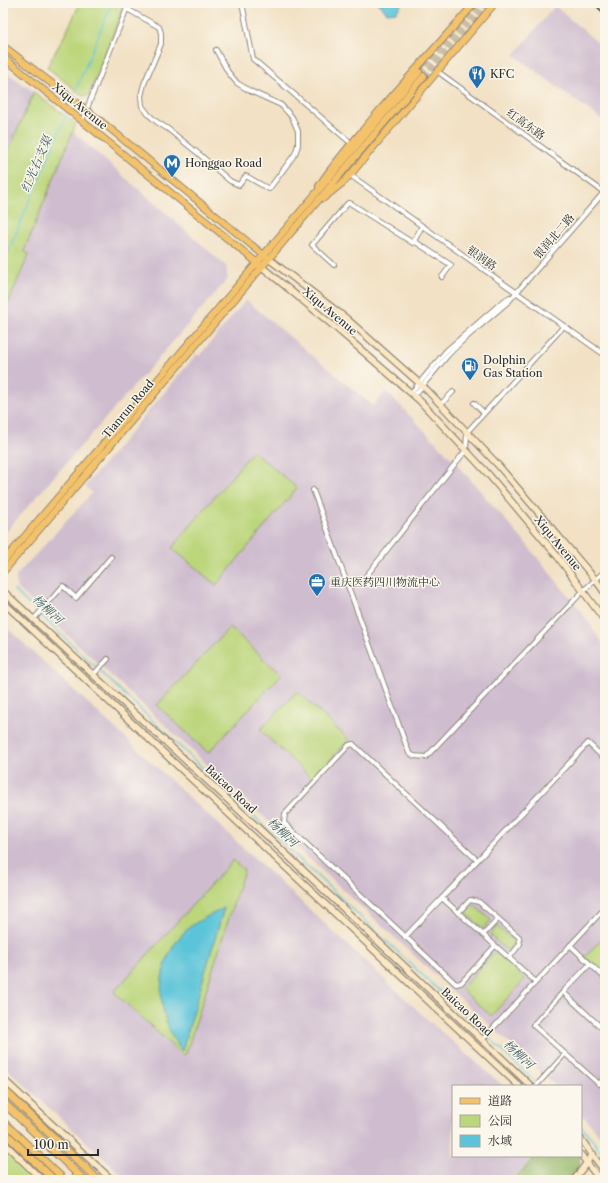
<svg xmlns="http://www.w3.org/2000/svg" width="608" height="1183" font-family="'Libre Caslon Text','Noto Serif SC',serif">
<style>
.industrial{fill:#cfbdcf}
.green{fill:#bcd67b;stroke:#748053}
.forest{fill:#95b76b;stroke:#60714b}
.water{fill:#5cc4d9;stroke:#447882}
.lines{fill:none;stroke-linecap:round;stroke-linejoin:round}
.stream{stroke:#5cc4d9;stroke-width:1.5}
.primary-tunnel{stroke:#cabda5;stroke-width:6;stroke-dasharray:6 3;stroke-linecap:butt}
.street-casing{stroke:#8e8678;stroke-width:6}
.secondary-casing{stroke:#8e8678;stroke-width:8}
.primary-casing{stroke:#8e8678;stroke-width:8}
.highway-casing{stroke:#8e8678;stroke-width:9}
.street{stroke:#fff;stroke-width:4}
.secondary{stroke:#fbe7c3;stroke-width:5.5}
.primary{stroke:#f4c26a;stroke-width:6}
.highway{stroke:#f4c26a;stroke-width:7}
.rail{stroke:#2b2b2b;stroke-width:1.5}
.highway-bridge-casing{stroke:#8e8678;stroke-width:9;stroke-linecap:butt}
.highway-bridge{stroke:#f4c26a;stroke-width:7}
.labels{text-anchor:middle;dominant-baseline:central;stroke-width:3;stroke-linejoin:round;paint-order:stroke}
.poi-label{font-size:11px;fill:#2b2b2b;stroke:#fbf7ec;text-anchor:start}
.street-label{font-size:11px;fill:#2b2b2b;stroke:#fbf7ec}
.water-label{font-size:12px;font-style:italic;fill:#3a595f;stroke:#fbf7ec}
</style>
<rect width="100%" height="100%" fill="#fbf7ec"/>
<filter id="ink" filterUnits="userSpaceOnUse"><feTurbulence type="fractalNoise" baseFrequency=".025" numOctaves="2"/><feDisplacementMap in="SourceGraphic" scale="8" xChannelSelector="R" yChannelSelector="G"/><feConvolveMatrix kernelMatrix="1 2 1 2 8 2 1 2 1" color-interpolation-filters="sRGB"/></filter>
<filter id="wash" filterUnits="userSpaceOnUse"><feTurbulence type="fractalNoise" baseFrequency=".012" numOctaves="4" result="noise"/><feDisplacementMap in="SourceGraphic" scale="16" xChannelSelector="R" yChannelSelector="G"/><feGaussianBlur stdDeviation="0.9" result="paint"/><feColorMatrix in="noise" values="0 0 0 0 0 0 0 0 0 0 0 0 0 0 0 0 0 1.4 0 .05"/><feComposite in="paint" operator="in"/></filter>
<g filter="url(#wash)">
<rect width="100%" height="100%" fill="#f2e1c4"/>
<g class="industrial">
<path d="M555,6L605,49V122L514,55Z"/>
<path d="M3,70L34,92L3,163Z"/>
<path d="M72,131L226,266L228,279L3,535V315L29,254L23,251Z"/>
<path d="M246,300L373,406L386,391L453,460L524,541L580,610L605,647V1142L581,1113V1086H556L214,771L16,587V576L92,493L85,486L197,354L199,356Z"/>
<path d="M3,624L427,1019L503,1086H453V1156H535L512,1180H127L3,1065Z"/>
</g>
<g class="green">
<path d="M80,3H125L89,95L83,96L47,67L67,31Z"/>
<path d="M34,92L76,124L24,251L29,254L3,315V163Z"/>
<path d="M253,451L297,488L216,585L172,548Z"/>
<path d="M230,627L281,675L208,753L157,705Z"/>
<path d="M297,691L349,740L312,779L260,730Z"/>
<path d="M233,860L244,870L186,1054L182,1055L114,992Z"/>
<path d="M474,905L491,920L483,929L466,913Z"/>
<path d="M497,926L514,942L507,951L490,935Z"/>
<path d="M605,935V976L585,957Z"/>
<path d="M495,952L525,979L491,1016L461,989Z"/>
<path d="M3,1146L38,1180H6L3,1177Z"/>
</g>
<path class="forest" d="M536,1156H578C584,1165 574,1173 569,1180H513Z"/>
<g class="water">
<path d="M378,3H403L396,12L387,13Z"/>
<path d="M224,908L182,1051C153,1014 153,957 191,926C201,919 213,914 224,908Z"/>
</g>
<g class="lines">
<g class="stream">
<path d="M75,92L112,3"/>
<path d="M3,264L66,115"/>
<path d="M14,590L540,1086"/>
<path d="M581,1126L592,1139L605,1159"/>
</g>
</g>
</g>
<g filter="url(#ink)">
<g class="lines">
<g class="primary-tunnel">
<path d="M419,72L480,3"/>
<path d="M424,76L487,3"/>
</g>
<defs>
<g id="street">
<path d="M242,3L253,59L352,144"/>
<path d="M127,9L159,27L161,33V44L144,84L141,96L142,106L149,115L157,122L168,129L199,154L230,181L239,185L246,176L269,189L295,154L298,145V131L292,117L281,105L250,91L237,83L228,72L216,50"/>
<path d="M437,71L605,193"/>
<path d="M82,121L129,3"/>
<path d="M350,175L605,355"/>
<path d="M414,241L451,265L442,277"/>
<path d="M334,265L312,245L348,203H350L413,243L422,226"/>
<path d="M411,393L446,351L501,303L510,297"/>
<path d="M414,396L448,355L461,342L509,301L605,191"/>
<path d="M474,403L484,413"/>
<path d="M441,404L453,392"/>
<path d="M313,490L409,753L414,756L426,757L583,591L605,571"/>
<path d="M348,586H350L363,580L466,450L467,432L564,326"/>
<path d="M33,620L63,586L76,598L111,557"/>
<path d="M93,675L108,659"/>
<path d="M477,860L353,744L349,745L285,814L284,823L456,984L461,983L495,946"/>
<path d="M458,913L470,900L479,902L519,937L520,944L509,958"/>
<path d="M483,935L498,919"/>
<path d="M405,937L442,898"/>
<path d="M570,945L605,978"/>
<path d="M590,964L563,992L605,1031"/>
<path d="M536,982L442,898L588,743L605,759"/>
<path d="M563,992L533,1025L599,1084L605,1077"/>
<path d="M482,1040L605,908"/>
<path d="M536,1086L565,1054"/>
</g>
<g id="secondary">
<path d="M269,259L347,319L427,390L498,465L595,579L605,593"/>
<path d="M262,267L336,328L420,401L489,475L558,557L605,621"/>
<path d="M3,591L267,836L531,1086"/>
<path d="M3,602L519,1086"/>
<path d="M3,1079L112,1180"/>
<path d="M581,1139L605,1172"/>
<path d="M3,1142L42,1180"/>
<path d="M581,1155L600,1180"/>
<path d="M574,1180L593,1154"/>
</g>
<g id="primary">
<path d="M3,46L102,122L266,257"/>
<path d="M3,57L260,265"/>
<path d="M319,186C335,161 355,140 374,117C407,79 441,41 475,3"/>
<path d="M324,198L345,181L495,3"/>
<path d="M3,562L419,72"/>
<path d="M3,572L424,76"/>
</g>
<g id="highway">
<path d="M3,1089L98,1180"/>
<path d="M3,1102L84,1180"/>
<path d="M3,1122L64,1180"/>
</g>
</defs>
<use href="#street" class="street-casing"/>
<use href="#secondary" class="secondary-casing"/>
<use href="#primary" class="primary-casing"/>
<use href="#highway" class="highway-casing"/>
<use href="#street" class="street"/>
<use href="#secondary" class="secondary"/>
<use href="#primary" class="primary"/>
<use href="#highway" class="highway"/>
<path class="rail" d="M593,3L605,14"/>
<defs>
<path id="highway-bridge" d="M3,1131L54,1180"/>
</defs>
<use href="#highway-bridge" class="highway-bridge-casing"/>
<use href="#highway-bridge" class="highway-bridge"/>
</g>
</g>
<defs>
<symbol id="restaurant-pin" viewBox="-11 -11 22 30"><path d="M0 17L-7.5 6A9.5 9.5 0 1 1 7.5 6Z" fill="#1f6fb2" stroke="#fbf7ec"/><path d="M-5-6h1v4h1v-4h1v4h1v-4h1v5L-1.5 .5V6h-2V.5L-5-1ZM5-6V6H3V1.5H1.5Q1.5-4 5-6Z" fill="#fff"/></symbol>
<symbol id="metro-pin" viewBox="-11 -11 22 30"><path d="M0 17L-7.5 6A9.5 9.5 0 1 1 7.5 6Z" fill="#1f6fb2" stroke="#fbf7ec"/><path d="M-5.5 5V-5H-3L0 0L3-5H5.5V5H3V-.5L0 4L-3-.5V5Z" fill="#fff"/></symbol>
<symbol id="fuel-pin" viewBox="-11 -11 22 30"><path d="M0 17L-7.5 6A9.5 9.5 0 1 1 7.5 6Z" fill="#1f6fb2" stroke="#fbf7ec"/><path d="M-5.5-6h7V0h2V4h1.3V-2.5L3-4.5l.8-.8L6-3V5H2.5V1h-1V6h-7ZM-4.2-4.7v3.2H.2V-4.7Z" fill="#fff"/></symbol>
<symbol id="office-pin" viewBox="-11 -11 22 30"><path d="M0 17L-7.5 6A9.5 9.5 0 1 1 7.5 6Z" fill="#1f6fb2" stroke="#fbf7ec"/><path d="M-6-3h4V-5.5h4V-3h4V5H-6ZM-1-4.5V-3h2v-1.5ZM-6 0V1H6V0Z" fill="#fff"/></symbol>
</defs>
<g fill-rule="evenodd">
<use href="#restaurant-pin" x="467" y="64" width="20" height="27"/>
<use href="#metro-pin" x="162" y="153" width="20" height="27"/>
<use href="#fuel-pin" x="460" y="356" width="20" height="27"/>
<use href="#office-pin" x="307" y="572" width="20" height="27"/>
</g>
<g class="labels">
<g class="poi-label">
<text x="490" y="74">KFC</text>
<text x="185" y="163">Honggao Road</text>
<text x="483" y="360">Dolphin<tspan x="483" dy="13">Gas Station</tspan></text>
<text x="330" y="582">重庆医药四川物流中心</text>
</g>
<g class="street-label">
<text transform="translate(80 106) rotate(39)">Xiqu Avenue</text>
<text transform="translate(526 124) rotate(36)">红高东路</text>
<text transform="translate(554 236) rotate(-49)">银润北二路</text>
<text transform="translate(482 258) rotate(35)">银润路</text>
<text transform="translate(330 311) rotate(40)">Xiqu Avenue</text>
<text transform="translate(128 409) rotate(-50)">Tianrun Road</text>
<text transform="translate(558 543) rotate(51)">Xiqu Avenue</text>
<text transform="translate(231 789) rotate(43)">Baicao Road</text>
<text transform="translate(467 1012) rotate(43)">Baicao Road</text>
</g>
<g class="water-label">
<text transform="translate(36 164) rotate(-67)">红光右支渠</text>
<text transform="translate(48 609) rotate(43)">杨柳河</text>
<text transform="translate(283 832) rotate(43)">杨柳河</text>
<text transform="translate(519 1054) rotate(43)">杨柳河</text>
</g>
</g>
<rect width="608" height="1183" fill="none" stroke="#fbf7ec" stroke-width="16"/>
<rect x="452" y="1085" width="130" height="72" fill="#fbf7ec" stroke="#a8a59f"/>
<rect x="460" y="1098" width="20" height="6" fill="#f4c26a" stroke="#a8a59f"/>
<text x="488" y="1105" font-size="12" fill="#2b2b2b">道路</text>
<rect x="460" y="1115" width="20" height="12" fill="#bcd67b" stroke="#a8a59f"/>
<text x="488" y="1125" font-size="12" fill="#2b2b2b">公园</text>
<rect x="460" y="1135" width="20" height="12" fill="#5cc4d9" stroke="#a8a59f"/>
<text x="488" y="1145" font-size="12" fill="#2b2b2b">水域</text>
<path d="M28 1149v6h70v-6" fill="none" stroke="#2b2b2b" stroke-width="2"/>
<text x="34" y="1149" font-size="12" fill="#2b2b2b" stroke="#fbf7ec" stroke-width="3" paint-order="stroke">100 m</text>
</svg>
